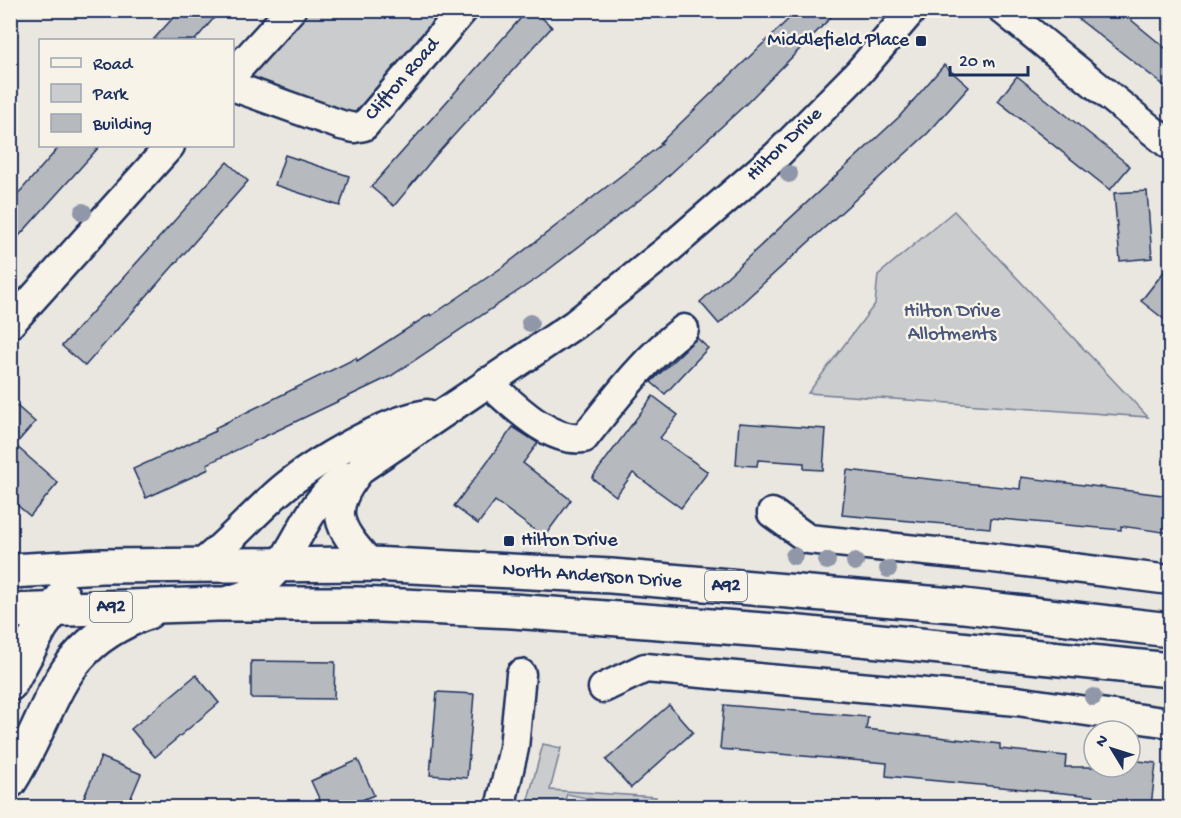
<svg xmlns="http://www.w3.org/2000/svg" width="1181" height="818" font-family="'Gochi Hand',sans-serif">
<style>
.green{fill:#cbcccd;stroke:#737e96;stroke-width:1.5}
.building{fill:#b6babf;stroke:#1b2f5e;stroke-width:1.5}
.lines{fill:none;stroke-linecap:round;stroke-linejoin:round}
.minor-casing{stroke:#1b2f5e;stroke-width:33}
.major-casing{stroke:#1b2f5e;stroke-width:38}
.minor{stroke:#f7f3e8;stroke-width:28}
.major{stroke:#f7f3e8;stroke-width:33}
.tree{fill:#9097a8}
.poi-dot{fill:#1b2f5e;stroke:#f7f3e8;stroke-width:2}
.labels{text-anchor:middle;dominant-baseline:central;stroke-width:5;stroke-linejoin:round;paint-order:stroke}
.shield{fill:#f7f3e8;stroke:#5d6a87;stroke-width:1.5}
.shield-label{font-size:18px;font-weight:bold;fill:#1b2f5e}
.poi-label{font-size:20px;fill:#1b2f5e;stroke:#f7f3e8;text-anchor:end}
.street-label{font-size:20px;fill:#1b2f5e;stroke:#f7f3e8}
.park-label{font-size:20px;fill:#47567a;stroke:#f7f3e8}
</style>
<rect width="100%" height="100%" fill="#eae7e0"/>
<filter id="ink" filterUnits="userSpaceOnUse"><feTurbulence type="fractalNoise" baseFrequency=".0167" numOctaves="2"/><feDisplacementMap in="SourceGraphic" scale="12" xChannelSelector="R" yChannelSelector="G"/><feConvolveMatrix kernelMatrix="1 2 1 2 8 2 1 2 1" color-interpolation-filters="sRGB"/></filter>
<g filter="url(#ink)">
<g class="green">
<path d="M291,11H463L364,126L233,75Z"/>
<path d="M954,211L1148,417L808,393L875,304L878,275Z"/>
<path d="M543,744L561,748L550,790L656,797L652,807H632L567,794L563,807H526Z"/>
</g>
<g class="building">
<path d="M180,10H221L195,40H153Z"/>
<path d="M528,10H533L552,27L436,155L394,206L371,187Z"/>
<path d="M798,10H838L746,104L655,188L539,277L391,376L207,464L209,469L146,498L133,469L216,431L215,428L356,358L357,361L430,314L431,316L504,266L662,144L660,143Z"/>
<path d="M1067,10H1119L1170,52V90Z"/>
<path d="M944,65L969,87L928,133L719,324L700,302L899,117Z"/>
<path d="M1017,76L1130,166L1110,190L998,101Z"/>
<path d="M60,146H100L10,246V203Z"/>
<path d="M285,155L349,176L340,206L275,185Z"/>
<path d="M227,162L248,181L85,366L62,346Z"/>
<path d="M1147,191L1152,258L1120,261L1114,193Z"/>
<path d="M1170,264V324L1141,301Z"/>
<path d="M697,338L708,348L665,394L651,382Z"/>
<path d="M653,396L678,415L660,438L708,472L681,508L633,473L616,496L592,478Z"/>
<path d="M10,400L35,422L15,445L58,483L30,516L10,499Z"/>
<path d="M739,423L826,429L823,470L804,469V463L758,460L757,466L736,465Z"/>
<path d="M513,427L538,443L523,463L571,500L544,537L495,501L478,524L454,506Z"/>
<path d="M847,470L1020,489L1021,477L1170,496V533L1121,526V530L991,518L990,528L842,515Z"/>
<path d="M251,661L335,662L334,699L251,698Z"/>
<path d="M196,675L219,703L155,757L131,729Z"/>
<path d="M437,692L474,694L467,778L430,775Z"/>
<path d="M669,705L693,732L631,788L606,760Z"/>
<path d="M724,705L868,717L866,729L1000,744V749L1066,756L1065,767H1130V760L1156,763L1151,806L1094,799V796L886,776L887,763L720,749Z"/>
<path d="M101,757L141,774L127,807H80Z"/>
<path d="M358,760L374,795L345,807H323L311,781Z"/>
</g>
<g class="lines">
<defs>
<g id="minor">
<path d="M1003,10L1170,145"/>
<path d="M232,75L291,10"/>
<path d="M232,86L341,125L354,128L364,126L463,10"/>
<path d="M10,324L170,146"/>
<path d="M487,382C512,403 548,443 584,438C615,399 644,359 684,329"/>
<path d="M772,513L808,539L985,557L1170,580"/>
<path d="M371,564C336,526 327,510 362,468L575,324L664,253L776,156L859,72L912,10"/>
<path d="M200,565C226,545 247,521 271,499C304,467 383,421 427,414"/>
<path d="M224,602C235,599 246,596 255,590C297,562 301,503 348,476"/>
<path d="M603,688L645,668L1017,701L1170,723"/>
<path d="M500,808L514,748L521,674"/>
</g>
<g id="major">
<path d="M10,571L102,566L371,564L611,576L964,606L1170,630"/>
<path d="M10,611L217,604H358L513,611L790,632L1170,670"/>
<path d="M10,684L42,625L63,597"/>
<path d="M10,781C57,706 53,646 148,612"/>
</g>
</defs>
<use href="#minor" class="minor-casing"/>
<use href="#major" class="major-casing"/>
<use href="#minor" class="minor"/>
<use href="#major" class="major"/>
</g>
<g class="tree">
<circle cx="789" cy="174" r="9"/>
<circle cx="83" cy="212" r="9"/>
<circle cx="530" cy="323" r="9"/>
<circle cx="794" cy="556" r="9"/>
<circle cx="827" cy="561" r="9"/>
<circle cx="855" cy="562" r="9"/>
<circle cx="888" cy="569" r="9"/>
<circle cx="1093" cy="697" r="9"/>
</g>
</g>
<g class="poi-dot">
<rect x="915" y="35" width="12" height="12" rx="3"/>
<rect x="503" y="535" width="12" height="12" rx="3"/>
</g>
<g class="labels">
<g class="shield">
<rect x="705" y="571" width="42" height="30" rx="4.5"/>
<rect x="90" y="592" width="42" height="30" rx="4.5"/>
</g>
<g class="shield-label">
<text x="726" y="586">A92</text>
<text x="111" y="607">A92</text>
</g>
<g class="poi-label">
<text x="909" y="41">Middlefield Place</text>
<text x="521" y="541" text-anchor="start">Hilton Drive</text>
</g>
<g class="street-label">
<text transform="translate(403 80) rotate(-49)">Clifton Road</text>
<text transform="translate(785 145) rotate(-44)">Hilton Drive</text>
<text transform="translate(592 577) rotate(4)">North Anderson Drive</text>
</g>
<g class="park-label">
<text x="952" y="312">Hilton Drive<tspan x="952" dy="23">Allotments</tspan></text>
</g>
</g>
<rect width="1181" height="818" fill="none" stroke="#f7f3e8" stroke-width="36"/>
<rect x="18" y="18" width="1145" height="782" fill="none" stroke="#1b2f5e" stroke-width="2" filter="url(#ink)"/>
<rect x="39" y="39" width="195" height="108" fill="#f7f3e8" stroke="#9fa5b1" stroke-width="1.5"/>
<rect x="51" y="58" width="30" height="9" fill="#f7f3e8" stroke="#9fa5b1" stroke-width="1.5"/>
<text x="93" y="69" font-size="18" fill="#1b2f5e">Road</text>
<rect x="51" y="84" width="30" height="18" fill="#cbcccd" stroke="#9fa5b1" stroke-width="1.5"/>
<text x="93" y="99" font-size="18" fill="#1b2f5e">Park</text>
<rect x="51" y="114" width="30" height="18" fill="#b6babf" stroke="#9fa5b1" stroke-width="1.5"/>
<text x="93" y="129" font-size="18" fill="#1b2f5e">Building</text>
<g transform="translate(1112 749) rotate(308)"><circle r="28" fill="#f7f3e8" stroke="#9fa5b1" stroke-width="1.5"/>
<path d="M0-4.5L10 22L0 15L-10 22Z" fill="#1b2f5e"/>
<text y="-9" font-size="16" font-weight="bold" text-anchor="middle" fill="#1b2f5e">N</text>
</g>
<path d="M950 66v9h78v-9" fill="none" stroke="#1b2f5e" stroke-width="3"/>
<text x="959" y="66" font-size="18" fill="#1b2f5e" stroke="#f7f3e8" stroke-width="4.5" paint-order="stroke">20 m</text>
</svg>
